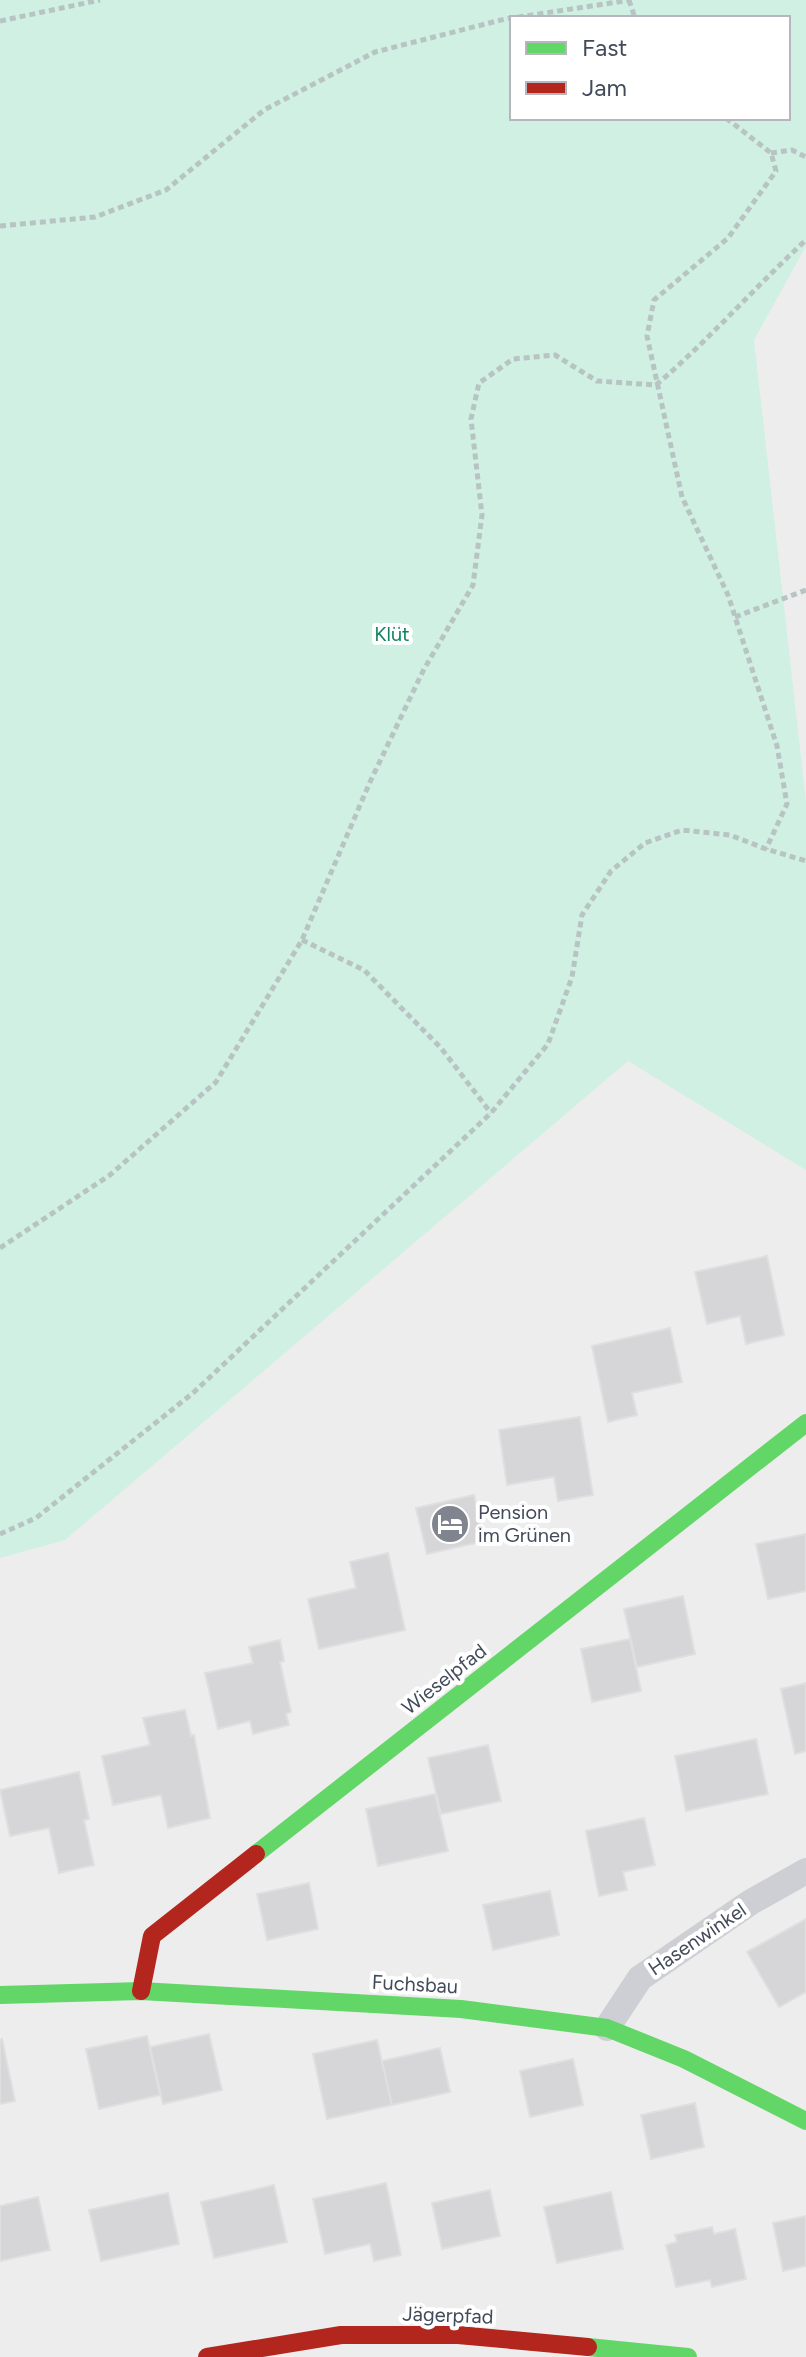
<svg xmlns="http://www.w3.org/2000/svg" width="806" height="2357" font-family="Figtree,sans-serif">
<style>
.green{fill:#cff0e2;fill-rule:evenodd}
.building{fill:#d6d6d9;stroke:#dfdfe0;stroke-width:2}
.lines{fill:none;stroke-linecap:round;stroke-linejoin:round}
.path{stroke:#b8c4c3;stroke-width:5;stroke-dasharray:6 4;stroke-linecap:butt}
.street{stroke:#cecfd4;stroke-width:26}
.fast{stroke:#63d668;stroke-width:18}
.jam{stroke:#b3261e;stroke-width:18}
.labels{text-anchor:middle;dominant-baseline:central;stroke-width:8;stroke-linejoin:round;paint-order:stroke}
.park-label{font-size:20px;fill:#0f8260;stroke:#fff}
.poi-label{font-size:20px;fill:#434b5b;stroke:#fff;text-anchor:start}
.street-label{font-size:20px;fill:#434b5b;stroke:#fff}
</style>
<rect width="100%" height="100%" fill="#eeeded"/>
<path class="green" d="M0,0H806V246L754,340L806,802V1170L628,1061L65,1540L0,1558ZM788,18V118H512V18Z"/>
<g class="building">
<path d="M767,1256L784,1335L746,1344L740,1316L707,1324L695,1272Z"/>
<path d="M670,1328L682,1382L632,1393L637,1415L608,1422L592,1346Z"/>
<path d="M580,1417L593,1495L558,1501L554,1477L507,1485L499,1430Z"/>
<path d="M474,1495L484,1541L427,1554L416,1508Z"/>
<path d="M806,1534V1591L768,1599L756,1544Z"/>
<path d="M388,1553L405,1630L319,1649L308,1599L356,1588L350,1562Z"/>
<path d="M683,1596L695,1654L637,1667L624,1609Z"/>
<path d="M630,1639L641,1691L592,1702L581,1649Z"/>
<path d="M280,1640L284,1661L280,1662L291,1712L286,1714L289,1725L253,1734L250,1721L218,1729L205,1673L253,1663L249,1647Z"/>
<path d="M806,1683V1751L795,1754L781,1689Z"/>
<path d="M185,1710L191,1736L194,1735L210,1818L168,1828L161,1795L113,1805L102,1756L150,1745L143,1718Z"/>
<path d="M756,1739L768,1794L686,1811L675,1756Z"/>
<path d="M488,1745L501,1801L441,1814L428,1758Z"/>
<path d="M79,1772L89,1819L84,1820L94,1865L59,1873L49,1828L10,1836L0,1790Z"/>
<path d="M435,1794L448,1851L378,1866L366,1809Z"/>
<path d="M644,1818L655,1865L623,1872L627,1890L599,1896L586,1831Z"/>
<path d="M309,1883L318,1929L267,1940L257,1894Z"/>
<path d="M550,1891L559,1935L493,1950L483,1905Z"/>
<path d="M806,1919V1992L779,2007L747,1952Z"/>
<path d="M209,2034L222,2090L163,2104L150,2047Z"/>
<path d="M147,2036L160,2095L99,2109L86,2049Z"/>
<path d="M2,2039L15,2101L0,2104V2040Z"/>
<path d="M377,2040L392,2105L327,2119L313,2054Z"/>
<path d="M440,2048L450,2092L392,2105L382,2061Z"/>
<path d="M573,2059L583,2105L530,2117L520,2071Z"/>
<path d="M695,2103L704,2147L651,2159L641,2115Z"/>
<path d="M386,2183L401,2255L374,2261L370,2244L325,2254L313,2199Z"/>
<path d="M274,2185L287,2242L214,2258L201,2202Z"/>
<path d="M490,2190L500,2236L442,2249L432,2203Z"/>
<path d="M611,2192L623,2249L557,2263L544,2207Z"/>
<path d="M168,2193L179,2244L101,2261L89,2210Z"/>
<path d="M38,2197L50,2250L0,2261V2206Z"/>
<path d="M806,2216V2266L783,2271L773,2223Z"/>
<path d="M712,2227L714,2234L735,2229L746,2279L712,2287L710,2280L676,2287L666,2245L677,2242L675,2235Z"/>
</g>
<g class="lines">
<g class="path">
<path d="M629,0L635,18"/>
<path d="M0,21L100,0"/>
<path d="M726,118L771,153L776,171L728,238L654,300L647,336L682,497L728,595L777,746L787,804L766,849"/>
<path d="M771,153L792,150L806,157"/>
<path d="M0,226L95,217L166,190L264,110L375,52L505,19L631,0"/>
<path d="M735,617L806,590"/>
<path d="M302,940L364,970L441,1048L491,1113"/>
<path d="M0,1248L110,1175L216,1082L302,940L370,782L423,671L473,585L482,515L471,419L479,383L513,359L555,355L597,381L656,385C709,340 755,287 806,240"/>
<path d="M0,1534L36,1518L193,1393L491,1113L548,1044L572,977L582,915L611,871L645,843L682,830L730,835L766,849L806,861"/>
</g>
<path class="street" d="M607,2028L640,1978L751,1902L806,1871"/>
<g class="fast">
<path d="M256,1854L806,1423"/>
<path d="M0,1995L141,1991L461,2009L607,2028L684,2059L806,2121"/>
<path d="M588,2347L688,2357"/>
</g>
<g class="jam">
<path d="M141,1991L152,1936L256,1854"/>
<path d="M207,2357L341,2335H458L588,2347"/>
</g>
</g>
<defs>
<symbol id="hotel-disc" viewBox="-11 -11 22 22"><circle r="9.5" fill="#7f848e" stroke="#fff"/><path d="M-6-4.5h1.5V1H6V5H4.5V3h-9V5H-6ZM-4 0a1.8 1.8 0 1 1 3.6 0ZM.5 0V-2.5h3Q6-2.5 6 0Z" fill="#fff"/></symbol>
</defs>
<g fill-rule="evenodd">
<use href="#hotel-disc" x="428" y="1502" width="44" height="44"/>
</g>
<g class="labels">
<g class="park-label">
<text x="392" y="634">Klüt</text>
</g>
<g class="poi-label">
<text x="478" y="1512">Pension<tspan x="478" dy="23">im Grünen</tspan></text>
</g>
<g class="street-label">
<text transform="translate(444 1679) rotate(-38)">Wieselpfad</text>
<text transform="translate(697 1939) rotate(-34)">Hasenwinkel</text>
<text transform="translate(415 1984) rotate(3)">Fuchsbau</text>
<text transform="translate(448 2315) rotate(2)">Jägerpfad</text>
</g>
</g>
<rect x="510" y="16" width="280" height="104" fill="#ffffff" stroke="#b4b7bd" stroke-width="2"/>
<rect x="526" y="42" width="40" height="12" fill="#63d668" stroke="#b4b7bd" stroke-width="2"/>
<text x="582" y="56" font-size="24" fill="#434b5b">Fast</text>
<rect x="526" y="82" width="40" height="12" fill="#b3261e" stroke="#b4b7bd" stroke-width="2"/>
<text x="582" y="96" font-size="24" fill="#434b5b">Jam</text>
</svg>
